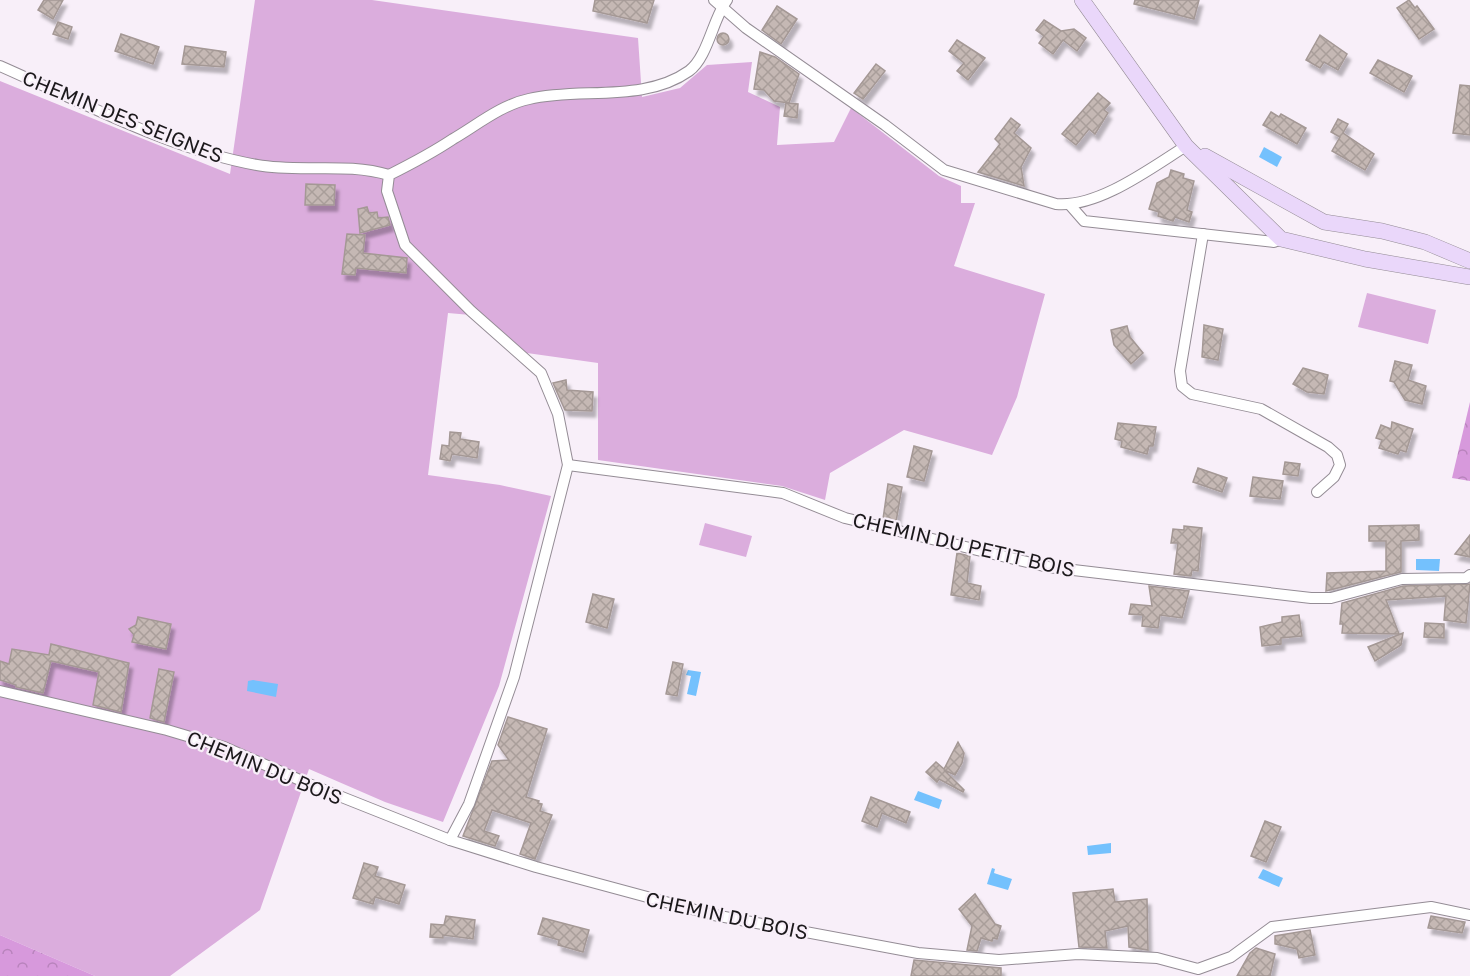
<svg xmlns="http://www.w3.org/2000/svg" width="1470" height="976" font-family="'Golos Text',sans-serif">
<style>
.green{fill:#dbaddd}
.forest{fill:url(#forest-crowns)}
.water{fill:#74c1fd}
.building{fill:url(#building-cross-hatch);stroke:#a49895;stroke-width:1.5;filter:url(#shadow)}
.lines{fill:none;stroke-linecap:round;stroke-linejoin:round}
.street-casing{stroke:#948c95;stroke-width:12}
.secondary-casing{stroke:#948c95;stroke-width:16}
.street{stroke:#fff;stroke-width:10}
.secondary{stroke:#ead7fa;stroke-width:15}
.labels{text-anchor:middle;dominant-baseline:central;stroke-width:4.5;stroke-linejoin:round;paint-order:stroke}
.street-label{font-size:20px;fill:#1c191c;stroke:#f8eff9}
</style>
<defs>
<pattern id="forest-crowns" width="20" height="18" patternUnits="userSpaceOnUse" patternTransform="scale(1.5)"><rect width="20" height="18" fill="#d799dc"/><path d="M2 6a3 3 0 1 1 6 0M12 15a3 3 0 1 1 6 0" fill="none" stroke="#b883bc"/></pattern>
<pattern id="building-cross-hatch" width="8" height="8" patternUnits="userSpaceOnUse" patternTransform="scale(1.5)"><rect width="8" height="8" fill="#c5b8b4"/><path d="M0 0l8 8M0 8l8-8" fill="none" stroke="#a99e9a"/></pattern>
<filter id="shadow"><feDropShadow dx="3.5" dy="6" stdDeviation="1.5" flood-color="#0004"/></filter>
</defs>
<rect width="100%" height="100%" fill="#f8eff9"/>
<g class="green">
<path d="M255,0H372L638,38L642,97L680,88L707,65L752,62L748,92L780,107L777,145L834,142L851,108L939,176L961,186V203H975L954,266L1045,294L1017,397L992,455L904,430L830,473L825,500L782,486L598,460V363L527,353L482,316L448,313L428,475L500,485L551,496L499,686L443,822L385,802L309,769L260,910L170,976H95L0,935V81L230,174Z"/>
<path d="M1367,293L1436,310L1428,344L1358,327Z"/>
<path d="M705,523L752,536L746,557L699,545Z"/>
</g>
<g class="forest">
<path d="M1470,402V481L1452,478Z"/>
<path d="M0,935L95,976H0Z"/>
</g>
<g class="water">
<path d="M1264,147L1282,157L1277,167L1259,157Z"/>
<path d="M1416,559H1440L1439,571L1416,570Z"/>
<path d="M688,670L701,672L696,696L687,694L691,676L686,675Z"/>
<path d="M253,680L278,684L276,697L247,691L248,681Z"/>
<path d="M918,791L942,800L939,809L914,800Z"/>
<path d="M1111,843V853L1088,855L1087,846Z"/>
<path d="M992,868L995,869L994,873L1012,879L1008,890L987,884Z"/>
<path d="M1263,869L1283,878L1279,887L1258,878Z"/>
</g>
<g class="building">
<path d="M44,0H63L53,19L38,10Z"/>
<path d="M595,0H654L647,23L593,11Z"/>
<path d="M1135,0H1199L1194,19L1134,4Z"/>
<path d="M1409,0L1415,8L1417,6L1434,29L1419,39L1397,8Z"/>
<path d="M777,6L797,19L781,44L762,30Z"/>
<path d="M1044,20L1061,31L1074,29L1086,38L1077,51L1063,40L1053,54L1039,43L1044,36L1036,30Z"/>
<path d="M58,22L72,27L68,39L53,34Z"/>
<circle cx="723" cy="39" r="6"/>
<path d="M121,34L159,47L153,64L115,51Z"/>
<path d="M1320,35L1347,54L1338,70L1324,62L1320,68L1306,60Z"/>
<path d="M957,40L985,58L968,80L957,71L964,63L949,51Z"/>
<path d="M185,46L226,52L224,67L182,64Z"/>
<path d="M760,52L775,57L799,74L789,103L774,101L764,90L754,89Z"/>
<path d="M1378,60L1412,76L1404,92L1370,73Z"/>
<path d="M876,64L885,71L863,99L854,93Z"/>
<path d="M1460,85L1470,86V135L1453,133Z"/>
<path d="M1098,93L1110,103L1104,110L1108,113L1095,134L1089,129L1076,145L1062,134Z"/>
<path d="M786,103L798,104L797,118L784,116Z"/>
<path d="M1271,112L1279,117L1281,114L1306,128L1297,144L1263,125Z"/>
<path d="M1011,118L1020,125L1014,133L1031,148L1021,167L1024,186L978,172L1000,144L995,139Z"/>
<path d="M1338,119L1348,124L1343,133L1374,154L1365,170L1332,151L1340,137L1331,132Z"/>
<path d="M1171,170L1184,174L1183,178L1194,181L1187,210L1192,212L1189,222L1175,217L1173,221L1158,216L1159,212L1149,209L1157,183L1169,177Z"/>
<path d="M306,184L335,185L334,205H305Z"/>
<path d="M367,207L369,213L377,212L378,218L388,217L390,225L360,233L358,209Z"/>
<path d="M347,234L365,235L363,253L407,258L406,273L356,268L355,275L342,274Z"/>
<path d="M1204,325L1223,329L1218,360L1202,357Z"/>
<path d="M1127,326L1130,337L1143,353L1131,364L1114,345L1111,330Z"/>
<path d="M1395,361L1412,365L1408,380L1426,386L1422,404L1405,400L1394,382L1390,381Z"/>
<path d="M1303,368L1328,375L1324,394L1307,392L1293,384Z"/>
<path d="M566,380L567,390L593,392L592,411L565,410L553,383Z"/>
<path d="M1392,422L1413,429L1406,452L1400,450L1398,454L1379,448L1382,440L1376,438L1381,425L1391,429Z"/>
<path d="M1118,423L1156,427L1153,446H1149L1147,454L1121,447L1122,441L1115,439Z"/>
<path d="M450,432L461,433L460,439L479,442L477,458L452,454L450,461L440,459L442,445L449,446Z"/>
<path d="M914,446L932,451L924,481L907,477Z"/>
<path d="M1285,462L1300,464L1298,476L1283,474Z"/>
<path d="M1198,468L1227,478L1222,492L1193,482Z"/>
<path d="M1253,477L1283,481L1280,499L1250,496Z"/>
<path d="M888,484L902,487L896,522L883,519Z"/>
<path d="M1419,525V540L1401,541V572L1326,591L1327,573L1386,571V541H1369V526Z"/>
<path d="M1184,526L1202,528L1198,571L1192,570L1191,576L1174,574L1178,543H1171L1173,529L1184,530Z"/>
<path d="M1470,535V557L1455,554Z"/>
<path d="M957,553L970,556L967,583L981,586L979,600L951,595Z"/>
<path d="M1470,584L1466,623L1444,620L1446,596L1386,600L1399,634L1342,633L1343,624H1340L1342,603L1403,586Z"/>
<path d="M1149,586L1189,591L1182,618L1160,615L1158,628L1142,626L1143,615L1129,614L1131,604L1152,606Z"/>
<path d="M593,594L614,599L607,628L586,622Z"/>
<path d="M1299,615L1302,636L1281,638V644L1262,646L1260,627L1282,622V617Z"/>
<path d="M138,617L171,624L166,649L132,642L134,635L129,629L136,625Z"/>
<path d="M1425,623L1444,624V638L1424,637Z"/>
<path d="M1403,633L1401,645L1375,661L1368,647Z"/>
<path d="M51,644L129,663L121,712L93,705L99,672L51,661L43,693L16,687V685L0,680V661L9,664L12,649L49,655Z"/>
<path d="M673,662L683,664L677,696L666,694Z"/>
<path d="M159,669L174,672L164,722L150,718Z"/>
<path d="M508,717L547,729L526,797L539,801L538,803L542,804L540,811L552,815L535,859L520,854L531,823L492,810L484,831L499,836L495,846L463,836L492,761L509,760L498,745Z"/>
<path d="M958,742L964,753L962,763L955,775L944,770L964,790L963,792L939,779L937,782L926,772L936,762L944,769Z"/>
<path d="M871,797L910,812L906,823L882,813L877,827L862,821Z"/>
<path d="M1265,821L1281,827L1266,862L1251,856Z"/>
<path d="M364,863L378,867L375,876L405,885L399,904L375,897L373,904L353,898Z"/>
<path d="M1113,889L1115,902L1147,899L1148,950L1129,947L1128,926L1105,931L1107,948L1079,947L1073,893Z"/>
<path d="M975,894L995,924L1001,926L997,939L993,938L992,941L981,938L977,951L967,950L972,926L959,909Z"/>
<path d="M446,916L475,920L473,939L443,935V938L430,937L431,924L444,925Z"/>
<path d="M1431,916L1465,922L1462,933L1428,928Z"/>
<path d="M543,918L589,930L583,952L558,945L559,940L538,934Z"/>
<path d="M1310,930L1315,955L1299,958L1297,949L1275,944V936Z"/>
<path d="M1256,948L1275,954L1270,976H1237L1250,953Z"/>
<path d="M914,960L1001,968V976H911Z"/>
</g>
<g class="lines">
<defs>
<g id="street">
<path d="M714,0L746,28L885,125L944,170L1056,204C1098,208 1151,168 1186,146"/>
<path d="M0,66C80,101 171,150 257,165C301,173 346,162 389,175"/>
<path d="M1070,205L1084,221L1274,242L1281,239"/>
<path d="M1203,234L1180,371L1182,386L1192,394L1261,409L1328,447L1337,455L1340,465L1334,477L1317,492"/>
<path d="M568,465L783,493L845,518L1048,567L1311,598H1331L1402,579L1466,578L1470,575"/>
<path d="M0,691L167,730L224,747L309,784L450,840L536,867L714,915L918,953L999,960L1078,954L1157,958L1198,969L1231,957L1272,927L1431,907L1470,915"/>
<path d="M450,840L469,804L514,677L568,465L558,414L541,373L471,311L405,245L387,191L389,175C411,164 432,153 453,139C477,125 501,105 529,99C580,87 644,103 689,71C708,57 713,18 727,0"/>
</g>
<g id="secondary">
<path d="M1082,0L1186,146L1281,239L1365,259L1470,277"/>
<path d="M1205,156L1324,222L1382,231L1425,242L1470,261"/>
</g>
</defs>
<use href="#street" class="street-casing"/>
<use href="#secondary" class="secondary-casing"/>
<use href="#street" class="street"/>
<use href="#secondary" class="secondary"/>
</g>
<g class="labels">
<g class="street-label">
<text transform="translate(123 116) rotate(22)">CHEMIN DES SEIGNES</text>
<text transform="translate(964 544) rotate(13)">CHEMIN DU PETIT BOIS</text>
<text transform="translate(265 767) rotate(22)">CHEMIN DU BOIS</text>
<text transform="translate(727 915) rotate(12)">CHEMIN DU BOIS</text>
</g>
</g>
</svg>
